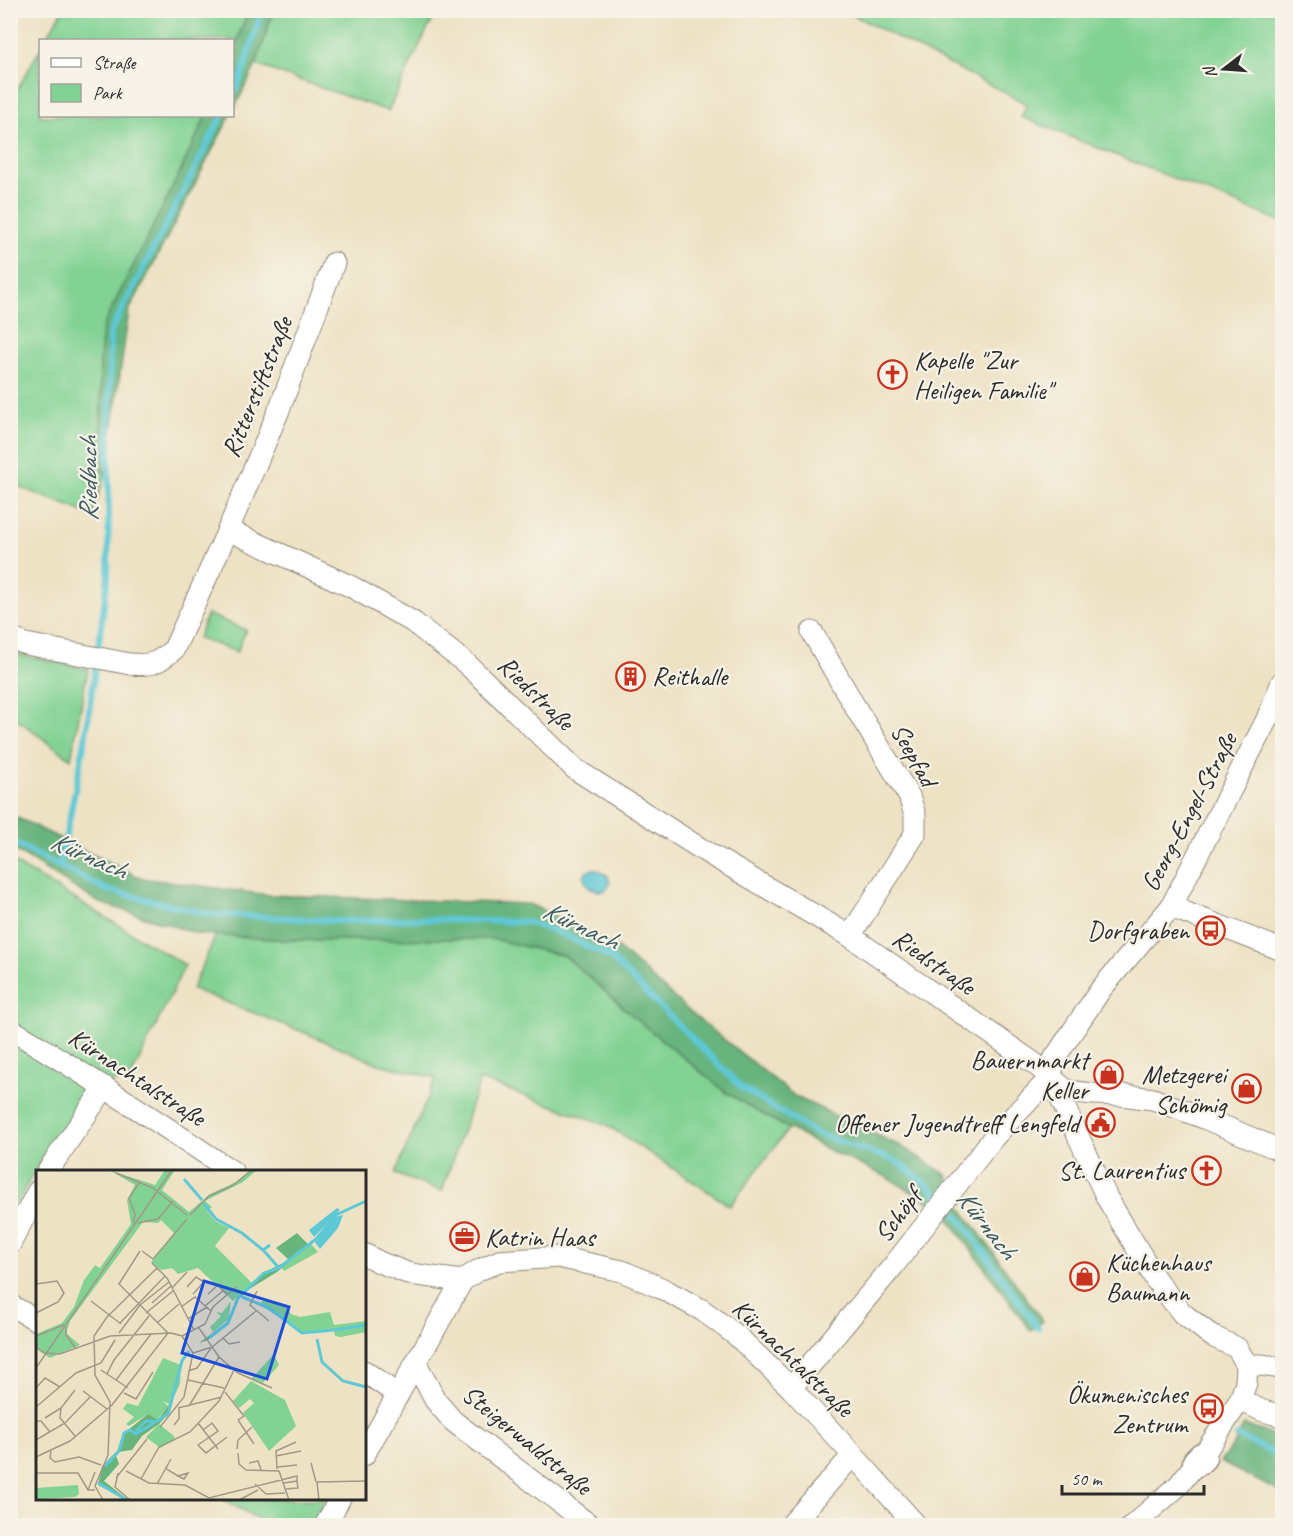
<svg xmlns="http://www.w3.org/2000/svg" width="1293" height="1536" font-family="Caveat,sans-serif">
<style>
.green{fill:#81d293;stroke:#567e5f;stroke-width:1.5}
.forest{fill:#68b47d;stroke:#4a7054;stroke-width:1.5}
.water{fill:#5dc8d6;stroke:#447a80;stroke-width:1.5}
.lines{fill:none;stroke-linecap:round;stroke-linejoin:round}
.stream{stroke:#5dc8d6;stroke-width:6}
.street-casing{stroke:#8c8678;stroke-width:23}
.secondary-casing{stroke:#8c8678;stroke-width:31}
.street{stroke:#fff;stroke-width:21}
.secondary{stroke:#fff;stroke-width:28}
.labels{text-anchor:middle;dominant-baseline:central;stroke-width:4.5;stroke-linejoin:round;paint-order:stroke}
.poi-label{font-size:26px;fill:#2b2b2b;stroke:#f7f3e8;text-anchor:end}
.street-label{font-size:26px;fill:#2b2b2b;stroke:#f7f3e8}
.water-label{font-size:27px;font-style:italic;fill:#3a5a5e;stroke:#f7f3e8}
.inset-river{fill:none;stroke:#5dc8d6;stroke-width:3}
.inset-road{fill:none;stroke:#a09987;stroke-width:1.5}
.view{fill:#1d4ed8;fill-opacity:0.15;stroke:#1d4ed8;stroke-width:3}
.inset-edge{fill:none;stroke:#2b2b2b;stroke-width:3}
</style>
<rect width="100%" height="100%" fill="#f7f3e8"/>
<filter id="ink" filterUnits="userSpaceOnUse"><feTurbulence type="fractalNoise" baseFrequency=".0167" numOctaves="2"/><feDisplacementMap in="SourceGraphic" scale="12" xChannelSelector="R" yChannelSelector="G"/><feConvolveMatrix kernelMatrix="1 2 1 2 8 2 1 2 1" color-interpolation-filters="sRGB"/></filter>
<filter id="wash" filterUnits="userSpaceOnUse"><feTurbulence type="fractalNoise" baseFrequency=".008" numOctaves="4" result="noise"/><feDisplacementMap in="SourceGraphic" scale="24" xChannelSelector="R" yChannelSelector="G"/><feGaussianBlur stdDeviation="1.35" result="paint"/><feColorMatrix in="noise" values="0 0 0 0 0 0 0 0 0 0 0 0 0 0 0 0 0 1.4 0 .05"/><feComposite in="paint" operator="in"/></filter>
<g filter="url(#wash)">
<rect width="100%" height="100%" fill="#eee2c4"/>
<g class="green">
<path d="M62,11H248L233,52L232,40H45Z"/>
<path d="M273,11H438L426,32L388,111L256,65Z"/>
<path d="M848,11H1282V222L1021,117L1027,104L847,12Z"/>
<path d="M40,49V116H206L180,172L100,360L102,472H106L92,515L11,484L10,99L13,97Z"/>
<path d="M207,614L246,630L237,652L198,638Z"/>
<path d="M11,653L88,669L71,759L11,715Z"/>
<path d="M11,861L185,965L130,1079L96,1086L34,1172L11,1215Z"/>
<path d="M216,935L287,940L493,939L565,956L641,1023L727,1093L789,1128L730,1206L607,1125L480,1080L442,1191L395,1174L436,1078L379,1064L303,1032L192,989Z"/>
<path d="M222,1499H326L314,1526L269,1525Z"/>
</g>
<g class="forest">
<path d="M248,11H273L256,65L233,111V52Z"/>
<path d="M206,116H230L129,311L106,472H102L100,360L103,326L180,172Z"/>
<path d="M10,814L141,878L269,895L529,904L575,925L619,949L696,1017L796,1097L904,1148L947,1175L959,1205L1043,1321L1031,1331L948,1218L926,1200L887,1177L832,1152L753,1109L727,1093L641,1023L565,956L493,939L287,940L198,934L98,902L11,848Z"/>
<path d="M1244,1425L1282,1438V1493L1220,1462L1234,1444Z"/>
</g>
<path class="water" d="M593,869C597,869 603,873 607,875C611,882 611,886 604,891H597L594,888H590C585,883 583,879 585,873Z"/>
<g class="lines">
<g class="stream">
<path d="M232,95L241,78L262,10"/>
<path d="M10,841L107,890L208,914L343,921L415,919L527,922L562,934L611,958L742,1088L815,1133L896,1161L927,1184L961,1220L1038,1328"/>
<path d="M60,865L85,740L108,576L110,333L222,116"/>
<path d="M1237,1436L1282,1457"/>
</g>
</g>
</g>
<g filter="url(#ink)">
<g class="lines">
<defs>
<g id="street">
<path d="M228,530L352,587L413,622L468,665L575,769L706,852L850,936L1035,1064L1067,1091L1093,1094L1121,1095L1153,1099L1204,1118L1282,1151"/>
<path d="M812,632L854,705L909,796L915,815V834L850,936"/>
<path d="M10,638L26,644L130,664C152,666 158,663 174,649L228,530L279,410L334,263"/>
<path d="M1171,907L1282,950"/>
<path d="M10,1029C86,1074 160,1123 233,1172"/>
<path d="M1051,1077L1054,1059L1101,989L1171,907L1267,719L1282,682"/>
<path d="M1052,1080L1107,1198L1156,1280L1182,1313L1212,1336L1237,1348L1247,1365L1246,1383L1240,1400L1202,1457"/>
<path d="M47,1172L105,1087"/>
<path d="M10,1244L38,1191"/>
<path d="M364,1254L379,1262L410,1274L462,1281L477,1271L499,1261L558,1257L622,1271L661,1288L702,1310L736,1335L791,1388L853,1455L917,1526"/>
<path d="M10,1305L38,1321"/>
<path d="M416,1363L435,1400L453,1421L591,1526"/>
<path d="M1247,1365H1261L1282,1368"/>
<path d="M364,1371L398,1395"/>
<path d="M791,1388L894,1265L994,1137L1051,1077"/>
<path d="M1240,1400L1263,1411L1282,1416"/>
<path d="M364,1455L462,1281"/>
<path d="M325,1526L340,1498"/>
<path d="M790,1526L853,1455"/>
<path d="M1132,1526L1178,1486L1197,1462"/>
</g>
<path id="secondary" d="M1197,1462L1202,1457"/>
</defs>
<use href="#street" class="street-casing"/>
<use href="#secondary" class="secondary-casing"/>
<use href="#street" class="street"/>
<use href="#secondary" class="secondary"/>
</g>
</g>
<defs>
<symbol id="church-ring" viewBox="-11 -11 22 22"><circle r="9.5" fill="#f7f3e8" stroke="#c8321e" stroke-width="1.5"/><path d="M-1.2-6h2.4v3.5h3.3v2.4h-3.3V6h-2.4V-.1h-3.3v-2.4h3.3Z" fill="#c8321e"/></symbol>
<symbol id="building-ring" viewBox="-11 -11 22 22"><circle r="9.5" fill="#f7f3e8" stroke="#c8321e" stroke-width="1.5"/><path d="M-4-6H4V6H1V3H-1V6H-4ZM-2.5-4.3h1.7v1.8h-1.7ZM.8-4.3h1.7v1.8H.8ZM-2.5-1h1.7V.8h-1.7ZM.8-1h1.7V.8H.8Z" fill="#c8321e"/></symbol>
<symbol id="bus-ring" viewBox="-11 -11 22 22"><circle r="9.5" fill="#f7f3e8" stroke="#c8321e" stroke-width="1.5"/><path d="M-5-6H5V4H4V6H2V4H-2V6H-4V4H-5ZM-3.5-4V0h7V-4ZM-3.5 1.2v1.5H-2V1.2ZM2 1.2v1.5H3.5V1.2Z" fill="#c8321e"/></symbol>
<symbol id="shop-ring" viewBox="-11 -11 22 22"><circle r="9.5" fill="#f7f3e8" stroke="#c8321e" stroke-width="1.5"/><path d="M-5-2.5h2.3a2.7 3.5 0 0 1 5.4 0H5L5.5 6h-11ZM-1.5-2.5h3a1.5 2.3 0 0 0-3 0Z" fill="#c8321e"/></symbol>
<symbol id="civic-ring" viewBox="-11 -11 22 22"><circle r="9.5" fill="#f7f3e8" stroke="#c8321e" stroke-width="1.5"/><path d="M-.6-6.5H3V-4.5H.6V-3L4-1V1h2V6H-6V1h2V-1L-.6-3ZM-1.2 2.5V6h2.4V2.5Z" fill="#c8321e"/></symbol>
<symbol id="office-ring" viewBox="-11 -11 22 22"><circle r="9.5" fill="#f7f3e8" stroke="#c8321e" stroke-width="1.5"/><path d="M-6-3h4V-5.5h4V-3h4V5H-6ZM-1-4.5V-3h2v-1.5ZM-6 0V1H6V0Z" fill="#c8321e"/></symbol>
</defs>
<g fill-rule="evenodd">
<use href="#church-ring" x="876" y="358" width="33" height="33"/>
<use href="#building-ring" x="614" y="660" width="33" height="33"/>
<use href="#bus-ring" x="1194" y="914" width="33" height="33"/>
<use href="#shop-ring" x="1092" y="1058" width="33" height="33"/>
<use href="#shop-ring" x="1230" y="1072" width="33" height="33"/>
<use href="#civic-ring" x="1084" y="1106" width="33" height="33"/>
<use href="#church-ring" x="1190" y="1154" width="33" height="33"/>
<use href="#office-ring" x="448" y="1220" width="33" height="33"/>
<use href="#shop-ring" x="1068" y="1260" width="33" height="33"/>
<use href="#bus-ring" x="1192" y="1392" width="33" height="33"/>
</g>
<g class="labels">
<g class="poi-label">
<text x="914" y="360" text-anchor="start">Kapelle "Zur<tspan x="914" dy="30">Heiligen Familie"</tspan></text>
<text x="652" y="676" text-anchor="start">Reithalle</text>
<text x="1189" y="930">Dorfgraben</text>
<text x="1088" y="1060">Bauernmarkt<tspan x="1088" dy="30">Keller</tspan></text>
<text x="1226" y="1074">Metzgerei<tspan x="1226" dy="30">Schömig</tspan></text>
<text x="1079" y="1123">Offener Jugendtreff Lengfeld</text>
<text x="1185" y="1170">St. Laurentius</text>
<text x="485" y="1237" text-anchor="start">Katrin Haas</text>
<text x="1106" y="1262" text-anchor="start">Küchenhaus<tspan x="1106" dy="30">Baumann</tspan></text>
<text x="1187" y="1394">Ökumenisches<tspan x="1187" dy="30">Zentrum</tspan></text>
</g>
<g class="street-label">
<text transform="translate(257 387) rotate(-68)">Ritterstiftstraße</text>
<text transform="translate(536 693) rotate(44)">Riedstraße</text>
<text transform="translate(914 755) rotate(61)">Seepfad</text>
<text transform="translate(1189 812) rotate(-62)">Georg-Engel-Straße</text>
<text transform="translate(934 962) rotate(35)">Riedstraße</text>
<text transform="translate(137 1077) rotate(33)">Kürnachtalstraße</text>
<text transform="translate(898 1215) rotate(-53)">Schöpf</text>
<text transform="translate(793 1358) rotate(44)">Kürnachtalstraße</text>
<text transform="translate(527 1440) rotate(39)">Steigerwaldstraße</text>
</g>
<g class="water-label">
<text transform="translate(88 479) rotate(-90)">Riedbach</text>
<text transform="translate(89 855) rotate(24)">Kürnach</text>
<text transform="translate(581 925) rotate(25)">Kürnach</text>
<text transform="translate(987 1224) rotate(52)">Kürnach</text>
</g>
</g>
<g transform="translate(36 1170)">
<rect width="330" height="330" fill="#eee2c4"/>
<path d="M73,0L119,15L129,0H139L126,20L153,42L174,24L200,12L214,0H221L207,12L169,31L176,37L171,41L179,51L193,58L179,76L216,113L197,131L162,98L142,104L136,98L125,100L115,92L138,63L125,50L122,53L107,52L34,151L30,163L44,175L14,188L0,179V164L26,153L38,137L48,110L59,95L64,98L95,54L91,30L99,15ZM275,74L282,82L248,101L246,98ZM229,129L247,134L255,144L264,147L294,142L298,155L330,151V162L305,167L299,166L298,160L265,162L223,134ZM195,131L193,149L177,162L174,157L185,146L180,142L186,143ZM238,184L243,195L227,213L215,209ZM127,188L145,195L144,214L137,229L133,234L127,231L132,236L121,250L112,244L93,256L90,254L98,247L87,239L91,233L102,236ZM215,211L249,230L260,256L233,281L207,243L218,233L214,229L203,238L197,231ZM123,254L138,266L139,270L124,278L110,267ZM42,315L43,324L39,327L0,329V318Z" fill="#81d293"/>
<path d="M261,63L272,74L279,71L241,102L212,120L202,130L194,151L172,170L163,173L191,152L202,128L227,103L253,90L240,78ZM137,229L134,242L123,254L106,266L96,280L81,282L87,264L112,244L122,250ZM79,283L83,294L68,311L92,330L62,315L66,296Z" fill="#68b47d"/>
<path d="M301,38L304,40L278,67L273,60ZM307,45L302,58L284,79L279,72L299,47Z" fill="#5dc8d6"/>
<path class="inset-river" d="M148,9L166,30M168,34L180,49L206,63L227,80L234,75M228,81L243,98M206,127L233,138L266,163L298,160M299,160L330,155M173,168L192,153L202,128L228,103L243,98L280,69L300,45L330,31M281,169L286,192L307,211L330,217M100,261L110,251L120,252M69,296L83,281L88,263L94,260L100,264L132,244L146,191L153,181M62,313L91,330"/>
<path class="inset-road" d="M80,3L117,18L151,45M154,45L173,26L196,16L216,0M97,53L99,44L93,28L103,13M102,53L122,49L137,31M104,81L83,114L132,163M106,81L117,89L151,49M116,93L131,108L158,160M0,114L21,111L28,123L22,132L0,143M151,117L160,107L168,112L157,124M136,118L151,102M221,121L214,135L233,151M172,124L182,115L191,125M55,131L85,154M116,133L135,116M169,136L188,120M145,137L159,127L175,141M110,143L137,121M152,149L171,137M84,153L129,106M121,153L143,134M30,157V165L40,179M163,158L183,187L202,203L236,218M83,163L104,135L133,112M0,166L28,155M146,166L169,154L177,137L200,117M187,168L193,174L204,172M0,177L9,183L24,184L74,166L135,163L146,166L157,183M157,183L176,177M0,198L136,0M65,200L92,218M152,201L161,198L175,178L220,141M71,204L78,190L113,146M80,210L115,164M152,210L188,218M0,218L9,208L24,217M47,221L71,239M189,222L208,246L202,250M88,223L100,229L117,202M153,236L183,187M0,237L40,203L65,193L79,170M142,238L186,227M9,248L25,238M202,250L218,274M0,251H5L14,262M162,253L182,279M138,255L143,249V238M124,257L148,227L157,183M167,260L176,253L182,261L162,275L170,283L191,267M39,266L24,248L25,238L39,220M0,270L29,253L55,226M201,279L202,270L216,257M15,281L14,288L19,292L43,287L65,295M202,283L203,294L210,300L243,301L253,330M240,286L265,281M0,287L34,271L76,235L132,163M213,293L222,291L225,300M275,293L280,312M129,297L132,300L142,306L148,309L152,303L142,306M242,297L261,295M241,299L240,281L260,272M90,301L113,313L149,315L173,328L261,306V311L248,313M0,303H42L52,320H59M82,303L79,317L94,330M80,308L111,269M105,309L123,277L154,262L183,231L198,200M121,314L135,289M219,314L230,324L249,323M250,319L262,318L261,311M52,320L59,302M67,330L59,316L72,285L74,232L59,205L58,166L71,147L121,98M203,330L222,320M283,330L281,312L330,311"/>
<path class="view" d="M168,111L253,137L231,209L146,183Z"/>
<rect width="330" height="330" class="inset-edge"/>
</g>
<rect width="1293" height="1536" fill="none" stroke="#f7f3e8" stroke-width="36"/>
<rect x="39" y="39" width="195" height="78" fill="#f7f3e8" stroke="#a5a39c" stroke-width="1.5"/>
<rect x="51" y="58" width="30" height="9" fill="#ffffff" stroke="#a5a39c" stroke-width="1.5"/>
<text x="93" y="69" font-size="18" fill="#2b2b2b">Straße</text>
<rect x="51" y="84" width="30" height="18" fill="#81d293" stroke="#a5a39c" stroke-width="1.5"/>
<text x="93" y="99" font-size="18" fill="#2b2b2b">Park</text>
<g transform="translate(1224 69) rotate(253)" stroke="#f7f3e8" stroke-width="4.5" paint-order="stroke">
<path d="M0-4.5L10 22L0 15L-10 22Z" fill="#2b2b2b"/>
<text y="-9" font-size="16" font-weight="bold" text-anchor="middle" fill="#2b2b2b">N</text>
</g>
<path d="M1062 1485v9h142v-9" fill="none" stroke="#2b2b2b" stroke-width="3"/>
<text x="1071" y="1485" font-size="18" fill="#2b2b2b" stroke="#f7f3e8" stroke-width="4.5" paint-order="stroke">50 m</text>
</svg>
